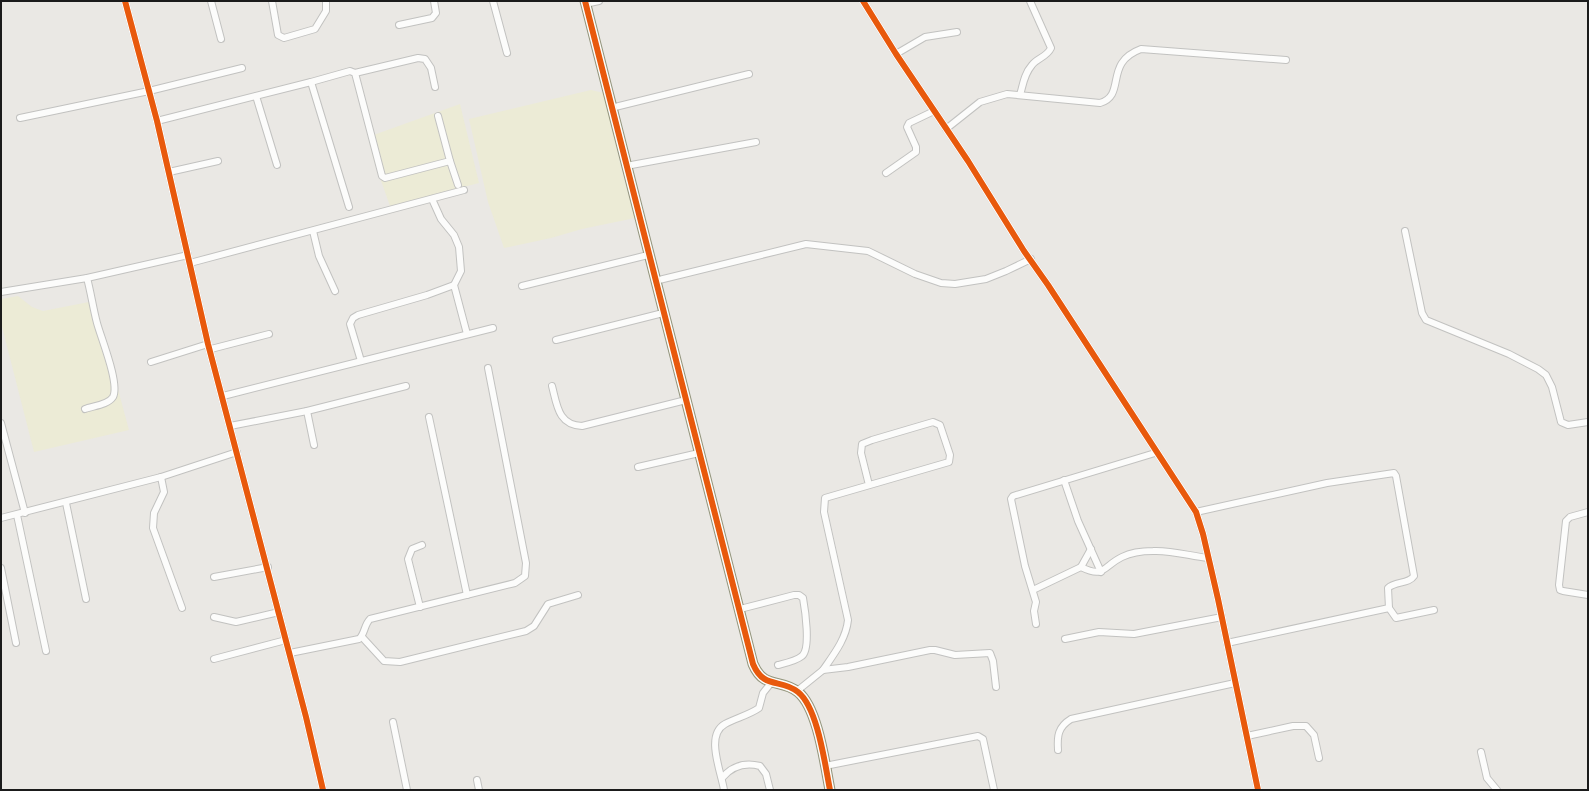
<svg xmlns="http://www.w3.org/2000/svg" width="1589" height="791" font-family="'Work Sans',sans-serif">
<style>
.farmland{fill:#ecebd6}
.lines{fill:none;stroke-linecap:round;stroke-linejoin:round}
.street-casing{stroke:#c2c2c0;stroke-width:8}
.secondary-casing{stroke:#93947c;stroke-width:11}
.street{stroke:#fcfcfb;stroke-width:6}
.secondary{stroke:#f2f2e8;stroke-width:9}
.cycleway-casing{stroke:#fff;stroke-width:8}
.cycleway{stroke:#e8590c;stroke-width:6}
</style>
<rect width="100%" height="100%" fill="#eae8e4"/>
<g class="farmland">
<path d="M591,90L604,93L623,176L635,218L582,229L551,238L504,248L488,202L469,119Z"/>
<path d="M460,104L479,183L390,206L374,161L368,137Z"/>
<path d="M18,296L32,307L43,311L94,301L129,430L34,452L1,323V299Z"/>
</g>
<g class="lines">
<defs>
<g id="street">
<path d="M125,1L157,121L208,344L306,717L323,790"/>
<path d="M211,1L221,39"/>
<path d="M272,1L278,35L284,38L315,29L326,11V1"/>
<path d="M493,1L507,53"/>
<path d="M863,1L896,54L968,161L1024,251L1048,285L1196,512L1203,534L1218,599L1258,790"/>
<path d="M585,4L599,1"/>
<path d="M399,25L432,18L436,13L434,1"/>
<path d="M896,54L925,37L957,32"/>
<path d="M355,73L418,58L425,59L431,68L435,87"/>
<path d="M311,82L350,71L355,73L382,176L385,178L450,161L438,116"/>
<path d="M1020,95C1023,85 1024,74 1032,65C1037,58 1047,57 1051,48L1030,1"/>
<path d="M256,96L277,165"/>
<path d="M611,108L749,74"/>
<path d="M20,118L149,91L242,68"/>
<path d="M157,121L311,82L349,207"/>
<path d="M946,129L980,102L1007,94L1100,103C1127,95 1103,63 1141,49L1286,60"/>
<path d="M450,161L458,185"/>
<path d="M626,166L756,142"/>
<path d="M169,172L218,161"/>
<path d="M886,173L916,152V147L907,127L909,123L934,111"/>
<path d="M432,199L441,219L454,235L459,247L461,271L454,285L467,334"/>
<path d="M313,231L319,256L335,291"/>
<path d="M1405,231L1422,313L1426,320L1509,354L1538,369L1546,375L1552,387L1561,422L1568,425L1588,422"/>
<path d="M190,263L464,190"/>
<path d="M655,281L806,244L868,251L915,274L941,283L955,284L986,279L1006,271L1031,259"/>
<path d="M522,286L648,255"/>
<path d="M1,292L87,278L188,255"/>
<path d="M556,340L663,313"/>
<path d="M211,349L269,334"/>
<path d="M361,361L350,324L353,318L358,315L427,295L454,285"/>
<path d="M151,362L208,344"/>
<path d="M552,386C557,405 558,425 582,426L686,400"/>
<path d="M223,396L493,328"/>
<path d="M85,409C93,406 108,405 113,397C120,384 101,338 97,323C93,308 91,293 87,278"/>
<path d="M307,411L314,445"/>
<path d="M429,417L467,595"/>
<path d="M1,423L25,513"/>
<path d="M230,426L307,411L406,386"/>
<path d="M638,467L699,453"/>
<path d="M161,477L164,492L154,513L153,528L182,608"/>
<path d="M1064,480L1078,521L1101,572"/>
<path d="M66,503L86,599"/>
<path d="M1196,512L1327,483L1394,473L1396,476L1414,576C1409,584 1395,581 1388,588L1389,608L1396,618L1434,610"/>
<path d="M1588,512L1570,517L1566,521L1559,585L1560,590L1563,591L1588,595"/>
<path d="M17,515L46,651"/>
<path d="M1,518L161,477L237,452"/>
<path d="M1081,567L1091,549"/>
<path d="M1,568L16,643"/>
<path d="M214,577L268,567"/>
<path d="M1033,590L1081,567C1105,579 1103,566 1122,557C1130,553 1143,551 1153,551C1171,550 1190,556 1208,558"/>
<path d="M420,607L408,559L412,549L422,545"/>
<path d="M740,609L794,595H799L803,598C805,609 811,649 802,656C796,661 786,663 778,665"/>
<path d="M214,617L236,622L279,612"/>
<path d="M1036,624L1034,611L1036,602L1025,566L1011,499L1013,496L1155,453"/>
<path d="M362,637L384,661L400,662L526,631L534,626L548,604L578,595"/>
<path d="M1065,639L1099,632L1134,634L1222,617"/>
<path d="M1227,643L1389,608"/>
<path d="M290,653L359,639C365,634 364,625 370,619L515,583L525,576L526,563L488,368"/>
<path d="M214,659L286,640"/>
<path d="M823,670C834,654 846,639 848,620L824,512L825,498L949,462L950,455L940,425L933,422L872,440L862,444L861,453L869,485"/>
<path d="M797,691L823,670L848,667L930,650H935L955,655L990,653L993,661L996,687"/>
<path d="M393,722L407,790"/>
<path d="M1247,736L1293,726H1306L1314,735L1319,758"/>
<path d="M1058,750C1057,736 1058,727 1071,719L1235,683"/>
<path d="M1481,752L1487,778L1497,790"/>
<path d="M825,766L978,736L983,739L994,790"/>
<path d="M722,778C732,766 744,762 760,766L766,774L770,790"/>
<path d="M477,780L479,790"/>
<path d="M724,790C721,771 705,735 725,724C736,718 749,715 759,708L763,693L771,683"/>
</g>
<path id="secondary" d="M585,1L753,664C764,690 781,678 798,692C818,708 825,765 830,790"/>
</defs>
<use href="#street" class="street-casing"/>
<use href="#secondary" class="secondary-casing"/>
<use href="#street" class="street"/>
<use href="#secondary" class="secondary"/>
<defs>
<g id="cycleway">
<path d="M125,1L157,121L208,344L306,717L323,790"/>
<path d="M585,1L753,664C764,690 781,678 798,692C818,708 825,765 830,790"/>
<path d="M863,1L896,54L968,161L1024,251L1048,285L1196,512L1203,534L1218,599L1258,790"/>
</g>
</defs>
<use href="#cycleway" class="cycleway-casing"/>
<use href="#cycleway" class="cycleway"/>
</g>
<rect width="1589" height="791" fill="none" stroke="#1b1b1b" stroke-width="4"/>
</svg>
